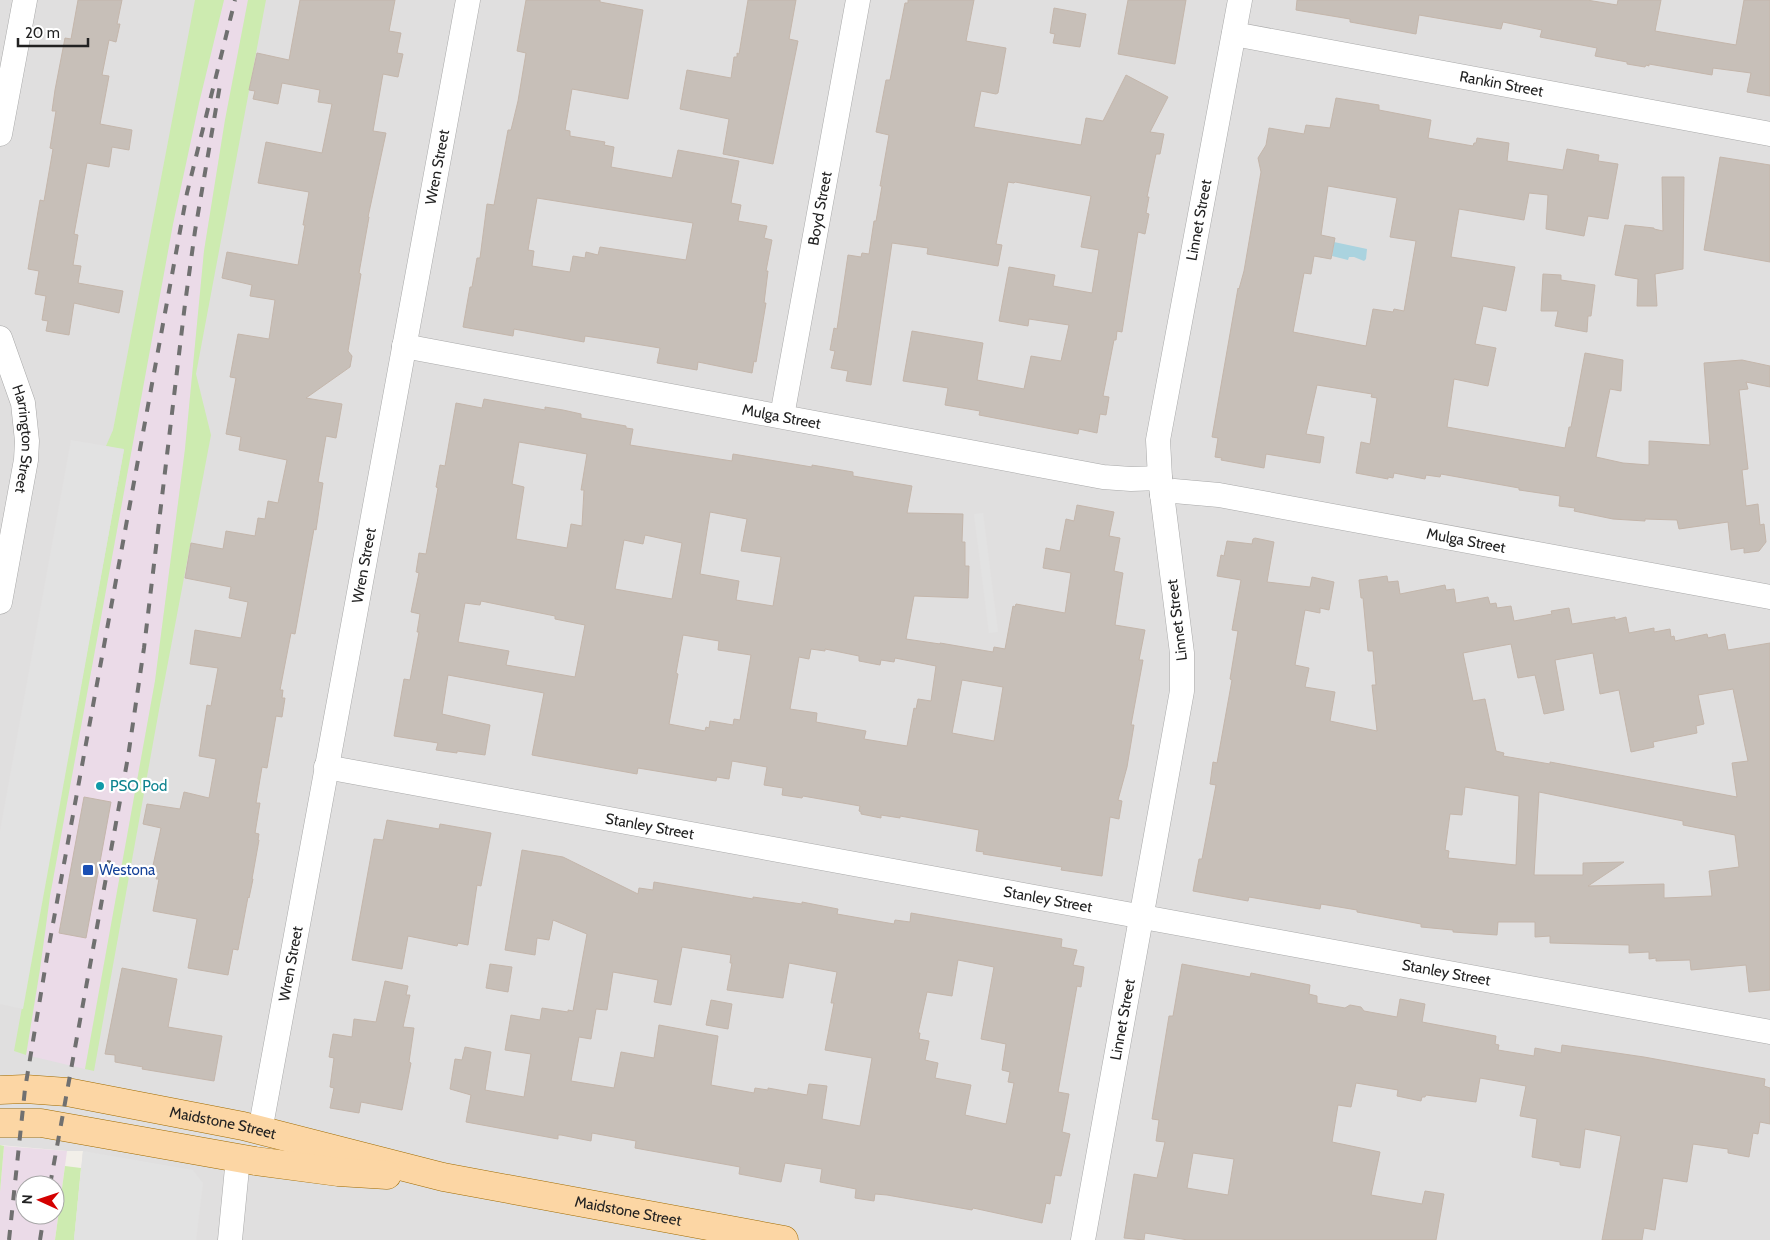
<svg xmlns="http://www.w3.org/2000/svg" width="1770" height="1240" font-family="Cabin,sans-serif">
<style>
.residential{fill:#e0dfdf}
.industrial{fill:#ebdbe8;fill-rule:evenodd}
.grass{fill:#cdebb0}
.parking{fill:#e2e2e2}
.water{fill:#aad3df}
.building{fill:#c7bfb8;stroke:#c4b6ab;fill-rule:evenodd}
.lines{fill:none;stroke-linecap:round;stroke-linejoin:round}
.minor-casing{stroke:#a9a9a9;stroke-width:25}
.major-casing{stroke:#a06b00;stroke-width:29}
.minor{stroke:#fff;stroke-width:24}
.major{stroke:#fcd6a4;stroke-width:28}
.rail{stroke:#707070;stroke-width:4;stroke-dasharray:10 10;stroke-linecap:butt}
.culture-dot{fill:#0f9aa8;stroke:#fff;stroke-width:2}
.transit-dot{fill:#1a4fb4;stroke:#fff;stroke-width:2}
.labels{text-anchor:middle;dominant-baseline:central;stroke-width:4.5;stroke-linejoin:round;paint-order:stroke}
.street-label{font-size:15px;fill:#222;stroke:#fff}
.culture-label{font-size:15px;fill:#0d838f;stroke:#fff;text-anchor:start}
.transit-label{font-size:15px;fill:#164399;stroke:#fff;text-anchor:start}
</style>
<rect width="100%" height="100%" fill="#f2efe9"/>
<path class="residential" d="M0,0H1770V1240H74L83,1151H67L0,1145Z"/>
<g class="industrial">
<path d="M224,0H248L225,120L204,251L185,449L155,681L85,1069L26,1055L40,969L50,896L173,224L199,103Z"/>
<path d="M4,1146L67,1151L55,1240H0V1192ZM25,1185H55V1215H25Z"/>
</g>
<g class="grass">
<path d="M195,0H224L199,103L173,224L50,896L40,969L26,1055L14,1051L124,450L106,446L113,430Z"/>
<path d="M248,0H266L196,374L211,435L159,710L94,1071L85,1069L155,681L185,449L204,251L225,120Z"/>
<path d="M0,1145L4,1146L0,1192Z"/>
<path d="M65,1166L81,1168L74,1240H55Z"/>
</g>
<g class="parking">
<path d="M71,440L124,449L23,1009L0,1004V831Z"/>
<path d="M983,513L998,632L989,633L974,514Z"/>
<path d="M83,1151L193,1170L203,1183L196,1240H74Z"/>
</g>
<path class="water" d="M1334,242L1367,249L1366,259L1364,261L1354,257H1349L1348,260L1332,256Z"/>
<g class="building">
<path d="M78,0H122L117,24H120L116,42L109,40L102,75L109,76L100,124L132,130L129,150L112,147L109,167L87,163L74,234L78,235L73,265L81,266L78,283L123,291L119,313L74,303L69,335L46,331L48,321L42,320L46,296L35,294L39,271L28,269L40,200L44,201L53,149L50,148L56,111H52L55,90L65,38L71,39Z"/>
<path d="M300,0H395L389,31L401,33L397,53L403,54L398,77L383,74L373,131L386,133L368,217H369L359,273L361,274L348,351L352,356L350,367L306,398L342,404L336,438L326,436L318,482L323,483L316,530L314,529L295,634L291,633L280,690H283L282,698H285L282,717L276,716L267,768L262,767L256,803H260L255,833L259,834L258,840H259L252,879H253L249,898L248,897L238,950L233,949L228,975L188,968L197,919L153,911L159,879H156L157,876L151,875L161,828L143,824L147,804L180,809L184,792L209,798L216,759L199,756L207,705L211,706L218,668L190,664L195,630L241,638L248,602L229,598L231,587L185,578L191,543L223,549L226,531L255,536L258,518L265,519L268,501L278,503L287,460L239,450L241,437L226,434L236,378L230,377L238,334L269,339L275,300L250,296L252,285L222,278L227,252L298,265L305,225H303L309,192L258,183L266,142L322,153L332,104L318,102L320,90L282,83L278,104L253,99L255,91L249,90L257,53L289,60Z"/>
<path d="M526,0H600V2L643,10L628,99L572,89L565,130L570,131V136L605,142L604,145L614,147L611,167L672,178L678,150L739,161L731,203L741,205L738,221L767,226L764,238L772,240L766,271H768L764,303H766L756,362L754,361L752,373L698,362L697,370L657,363L660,348L605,339L585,336L584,342L514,329L513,336L463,327L470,287H472L477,258H480L487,204L494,205L508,130H511L518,101L526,53L517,51ZM537,198L693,223L686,260L600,247L598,255L586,252L585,258L573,256L570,272L532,266L534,251L528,250Z"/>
<path d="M748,0H796L789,39L798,41L773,164L723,154L729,119L680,109L687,70L731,78L734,57H737V53L739,54Z"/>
<path d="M908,0H974L966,41L1006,48L998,93L996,94L981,91L974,127L1081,145L1086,118L1103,121L1126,75L1168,97L1150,132L1164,134L1160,154H1156L1147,197H1149L1146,213L1149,214L1145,234L1138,232L1122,332L1117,331L1116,340H1114L1103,396L1109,397L1106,415L1100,414L1097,433L1079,429L1078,434L979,415L980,411L945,405L948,388L903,381L912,331L983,343L977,380L1024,389L1031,356L1061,361L1069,325L1029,319L1028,326L999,321L1009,267L1055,275L1053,286L1092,293L1099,250L1081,247L1091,196L1015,182L1014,183L1008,182L996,244L1002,245L998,266L927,254L928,248L892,243L871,385L846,381L848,371L831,368L835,351L830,350L834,328L837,329L848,255L861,257L862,253L869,254L874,221H876L882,186H880L889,135L876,132L886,80H890L905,3H908Z"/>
<path d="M1128,0H1186L1175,64L1118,54Z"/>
<path d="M1297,0H1587L1617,5L1618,0H1661L1655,31L1736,45L1744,0H1770V96L1747,92L1751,73L1713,68L1712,75L1649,64V66L1646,65L1645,67L1627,64V62L1595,56L1597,48L1540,37L1542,30L1503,22L1501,29L1419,15L1416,34L1350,22V19L1296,10Z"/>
<path d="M1054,8L1086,14L1080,47L1053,43L1055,34L1050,33Z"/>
<path d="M1336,98L1379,105V110L1431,120L1428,138L1473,146L1474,143H1476L1477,138L1509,143L1507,161L1563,170L1567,149L1599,155L1598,161L1618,164L1608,219L1588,216L1584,236L1546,229L1548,195L1529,193L1524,220L1459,209L1451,257L1515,267L1506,311L1483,306L1475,344L1496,348L1488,386L1454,379L1447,427L1565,448L1569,427H1571L1585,353L1623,360L1621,391L1610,389L1596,457L1623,463L1649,465V441L1710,445L1704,363L1742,360L1770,366V387L1746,382L1748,389L1739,390L1748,469L1742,470L1746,506L1758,504L1760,525L1764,524L1766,542L1759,551L1744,553V548L1731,550L1728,522L1679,529L1677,520L1645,519V521L1613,519L1574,511L1575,508L1559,506L1560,496L1519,490V488L1441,474L1440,477L1426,475L1425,479L1394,473L1393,478L1388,477V479L1356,473L1361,442L1370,444L1377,398L1371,397L1372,394L1317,385L1306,434L1324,437L1320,463L1266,454L1264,468L1221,460L1222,458L1215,457L1218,438L1212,437L1238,288L1239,289L1244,271L1261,172L1258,158L1266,145L1269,128L1304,134L1306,125L1330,128ZM1328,186L1397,198L1390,237L1416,241L1404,311L1394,309L1393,312L1373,309L1366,346L1293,332L1304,273L1311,274L1314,256L1331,259L1335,238L1321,235Z"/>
<path d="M1720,157L1770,165V262L1704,250Z"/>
<path d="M1662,177H1684L1683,269L1655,274L1657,306H1637L1638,279L1615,275L1625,225L1654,228V229L1663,231Z"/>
<path d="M1543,274L1561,275V280L1595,285L1591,316H1588L1587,332L1555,326L1558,311H1541Z"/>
<path d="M484,399L545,410V407L563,410L581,414V418L626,426V428L633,429L630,445L732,461L733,454L812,467V465L853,472V476L912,486L907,513L963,514L962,542H965V566H969L968,598L914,596L906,639L940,644V643L993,652L994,647L1005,649L1013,606L1015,607L1016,604L1065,613L1071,573L1043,568L1046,548L1060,551L1066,519L1074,521L1077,505L1114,512L1109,536L1120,538L1114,571L1123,573L1115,625L1145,630L1139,660H1143L1131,725H1134L1127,767L1118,800L1122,801L1119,819L1110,817L1102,876L1061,870L1062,867L983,854L984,852L976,851L979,830L900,816V818L881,815V818L861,814V812L859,811L860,806L803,796L802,798L782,795L783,788L764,785L767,767L732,761L729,779L717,777L716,781L638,768L637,774L532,755L544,693L448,675L442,714L490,725L485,755L457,751V753L436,750L438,743L394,736L404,679L410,680L419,632H417L420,614L411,612L419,573L416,572L419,553L426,554L438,488L436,487L440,465L445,466L456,403L482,408ZM519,442L587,454L581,490H584L582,526L571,524L567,548L516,539L524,487L512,484ZM710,512L747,519L741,551L781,557L773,606L736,600L739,581L700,574ZM645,535L682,543L672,599L615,589L624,540L643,544ZM481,601L555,616V619L585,625L575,677L506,665L509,651L458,642L465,603L480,605ZM683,635L719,641L718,650L751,655L740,720L734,719L733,725L710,721L709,728L706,727L705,731L669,724L678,674L676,673ZM811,649L825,651V649L859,656V661L880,665L881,660L894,662L895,658L936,666L931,701L918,699L916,709L914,708L907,746L864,739L866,731L816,722L817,713L790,709L799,657L809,659ZM962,680L1003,687L994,741L952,733Z"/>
<path d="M1255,538L1274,542L1267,582L1310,587L1312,577L1334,582L1329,610L1320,608V613L1305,610L1295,665L1309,668L1305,687L1335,692L1330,721L1377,731L1372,685H1376L1373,651H1368L1363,598H1361L1359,580L1387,576L1388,582L1398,581L1400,594L1445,585L1446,590L1454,589L1456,603L1488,597L1490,604L1496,603L1497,608L1511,606L1514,621L1552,614L1551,611L1569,608L1572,624L1615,617V620L1626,617L1629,633L1654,628V632L1670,629L1671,637L1674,636L1675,641L1707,634L1708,638L1725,634L1728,650L1770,643V990L1749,992L1746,965L1691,970L1690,960L1656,961V958L1649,959V952L1629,953V945L1550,943V936L1535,937V922H1498L1497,935L1453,932V930L1421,927V924L1357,912V910L1321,904L1320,909L1249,897L1248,901L1193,891L1199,859H1202L1216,785L1210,784L1213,762L1217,763L1232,680L1230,679L1238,631L1232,630L1241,580L1217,576L1221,555L1224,556L1227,541L1252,544L1253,539ZM1511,644L1518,678L1535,675L1544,714L1564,710L1555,660L1593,653L1600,694L1619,690L1631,752L1654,747L1653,742L1697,733L1696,726L1704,724L1698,695L1733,689L1748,761L1732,763L1737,797L1550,762V764L1503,756L1504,753L1496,751L1485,699L1473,701L1463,653ZM1465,787L1519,796L1516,865L1448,858L1449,851L1445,850L1450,814L1462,815ZM1539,792L1683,821V825L1735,835L1739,867L1709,871L1712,896L1664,898V884L1588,886L1624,862L1583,863V875H1534Z"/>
<path d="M84,797L111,802L86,938L59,933Z"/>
<path d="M387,820L439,829L440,824L491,833L481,886L477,885L468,945L458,943L457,946L408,936L402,969L352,960L374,839L383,840Z"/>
<path d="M522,850L563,857L638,894L639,888L653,890L654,882L753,899V897L802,904V902L838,909L837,914L894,924L895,920L910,922L911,913L1062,939L1061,947L1077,950L1073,965L1084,967L1081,987L1077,986L1058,1092L1069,1094L1062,1132L1070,1134L1061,1176L1055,1175L1050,1204L1046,1203L1042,1223L973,1208L972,1210L887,1195L875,1194L874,1201L855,1198L856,1189L820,1182L822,1169L785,1163L781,1182L739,1174L740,1167L635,1148L636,1141L592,1133L591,1141L561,1135H558V1139L466,1122L471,1095L450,1089L455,1059L462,1060L465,1047L491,1052L485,1090L524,1097L531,1054L505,1050L511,1015L540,1020L542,1008L568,1012V1010L573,1011L587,934L553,920L549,940L537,938L535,955L505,950ZM682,947L731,955L730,963H732L727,990L783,998L789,963L837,972L831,1003H834L825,1050L872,1058L860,1126L822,1119L827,1086L809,1084L807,1095L768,1088V1090L755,1088L754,1093L711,1085L718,1036L659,1025L654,1058L621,1052L614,1088L571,1081L579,1037L591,1039L596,1009L607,1010L613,972L658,980L654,1002L671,1005ZM958,960L994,967L981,1039L1006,1044L1002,1070L1010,1072L1008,1082L1014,1083L1006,1124L965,1115L971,1085L935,1078L938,1063L925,1060L929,1041L919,1039L920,1033H918L927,992L952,996Z"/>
<path d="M490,964L512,967L508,992L486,988Z"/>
<path d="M1182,964L1250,977L1251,973L1310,985L1309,994L1317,996V1003L1345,1008L1350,1005L1361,1007L1364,1011L1397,1017L1400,999L1425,1004L1422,1022L1496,1036L1495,1044L1499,1045L1498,1050L1534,1056L1535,1048L1561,1053L1562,1045L1644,1057L1765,1079L1764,1086L1770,1088V1124L1760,1122L1758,1134L1753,1133L1749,1157L1728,1153V1149L1693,1144L1687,1182L1663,1178L1655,1230L1644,1228L1642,1240H1602L1621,1136L1585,1129L1580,1168L1560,1165V1162L1532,1157L1537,1119L1520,1116L1526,1086L1480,1078L1476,1102L1426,1095L1425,1097H1422L1421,1101L1397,1096L1398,1090L1356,1083L1351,1107L1338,1105L1332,1142L1380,1152L1371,1195L1422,1204L1425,1191L1444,1194L1436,1240H1188L1145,1233L1144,1240L1124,1238L1134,1174L1157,1178L1165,1142L1156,1141L1159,1120L1152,1119L1169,1016H1173ZM1193,1153L1234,1159L1228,1195L1187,1188Z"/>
<path d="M122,968L177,979L168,1027L222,1036L214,1081L142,1069L143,1067L115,1062V1055L105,1054Z"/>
<path d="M385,981L408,986L406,995H410L403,1027L414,1028L409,1062L411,1063L402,1110L361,1102L359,1113L330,1108L334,1088L330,1087L334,1058L329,1057L333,1034L352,1037L354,1019L376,1022Z"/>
<path d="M711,1000L732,1004L728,1029L706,1025Z"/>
</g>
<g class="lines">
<defs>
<g id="minor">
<path id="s1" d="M1234,34L1770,134"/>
<path d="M0,134L25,0"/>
<path id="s2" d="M0,338L23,403L27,441L26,460L0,602"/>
<path id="s3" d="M404,346L1103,477L1131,479L1160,478"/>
<path id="s4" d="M782,416L858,0"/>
<path id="s5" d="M1162,495L1174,491L1219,495L1770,597"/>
<path id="s6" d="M326,767L1770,1032"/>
<path id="s7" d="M260,1131L468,0"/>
<path d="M230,1240L238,1158"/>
<path id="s8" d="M1083,1240L1182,691V653L1160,478L1158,440L1240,0"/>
</g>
<g id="major">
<path id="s9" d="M0,1090L25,1089L67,1092L243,1126L443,1177L784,1240"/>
<path d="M0,1123H41L255,1161L338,1172L387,1175"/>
</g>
</defs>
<use href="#minor" class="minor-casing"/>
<use href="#major" class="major-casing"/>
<use href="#minor" class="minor"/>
<use href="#major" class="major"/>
<g class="rail">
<path d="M50,1185L128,757L144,648L185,304L195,231L221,79"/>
<path d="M9,1240L25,1089L48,951L187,193L235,0"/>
<path d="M40,1240L44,1215"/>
</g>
</g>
<circle class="culture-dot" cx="100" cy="786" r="5"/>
<rect class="transit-dot" x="82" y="864" width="12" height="12" rx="2.5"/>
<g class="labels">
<g class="street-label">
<text stroke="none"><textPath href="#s1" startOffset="272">Rankin Street</textPath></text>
<text stroke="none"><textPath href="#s7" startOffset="980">Wren Street</textPath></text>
<text stroke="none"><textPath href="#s4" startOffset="211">Boyd Street</textPath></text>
<text stroke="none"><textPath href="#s8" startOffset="1034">Linnet Street</textPath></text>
<text stroke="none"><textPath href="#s3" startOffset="384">Mulga Street</textPath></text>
<text stroke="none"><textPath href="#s2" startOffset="105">Harrington Street</textPath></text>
<text stroke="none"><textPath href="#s5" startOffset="309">Mulga Street</textPath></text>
<text stroke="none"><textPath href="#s7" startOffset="575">Wren Street</textPath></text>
<text transform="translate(1177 620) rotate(-97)">Linnet Street</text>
<text stroke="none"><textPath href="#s6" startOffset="329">Stanley Street</textPath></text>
<text stroke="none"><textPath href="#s6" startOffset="734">Stanley Street</textPath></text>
<text stroke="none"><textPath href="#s7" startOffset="170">Wren Street</textPath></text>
<text stroke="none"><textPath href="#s6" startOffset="1139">Stanley Street</textPath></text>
<text stroke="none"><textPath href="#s8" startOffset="224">Linnet Street</textPath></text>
<text stroke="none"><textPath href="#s9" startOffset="226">Maidstone Street</textPath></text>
<text stroke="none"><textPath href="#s9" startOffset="641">Maidstone Street</textPath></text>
</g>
<g class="culture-label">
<text x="110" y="786">PSO Pod</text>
</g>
<g class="transit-label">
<text x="99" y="870">Westona</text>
</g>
</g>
<g transform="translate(40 1200) rotate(273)"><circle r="24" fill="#ffffff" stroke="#a7a7a7"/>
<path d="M0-4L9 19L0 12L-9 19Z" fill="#d40000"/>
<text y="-8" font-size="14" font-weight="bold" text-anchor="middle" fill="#222222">N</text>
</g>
<path d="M18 38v8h70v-8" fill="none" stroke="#222222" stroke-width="2.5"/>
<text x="25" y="38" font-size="15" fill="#222222" stroke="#ffffff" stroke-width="4" paint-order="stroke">20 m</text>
</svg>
